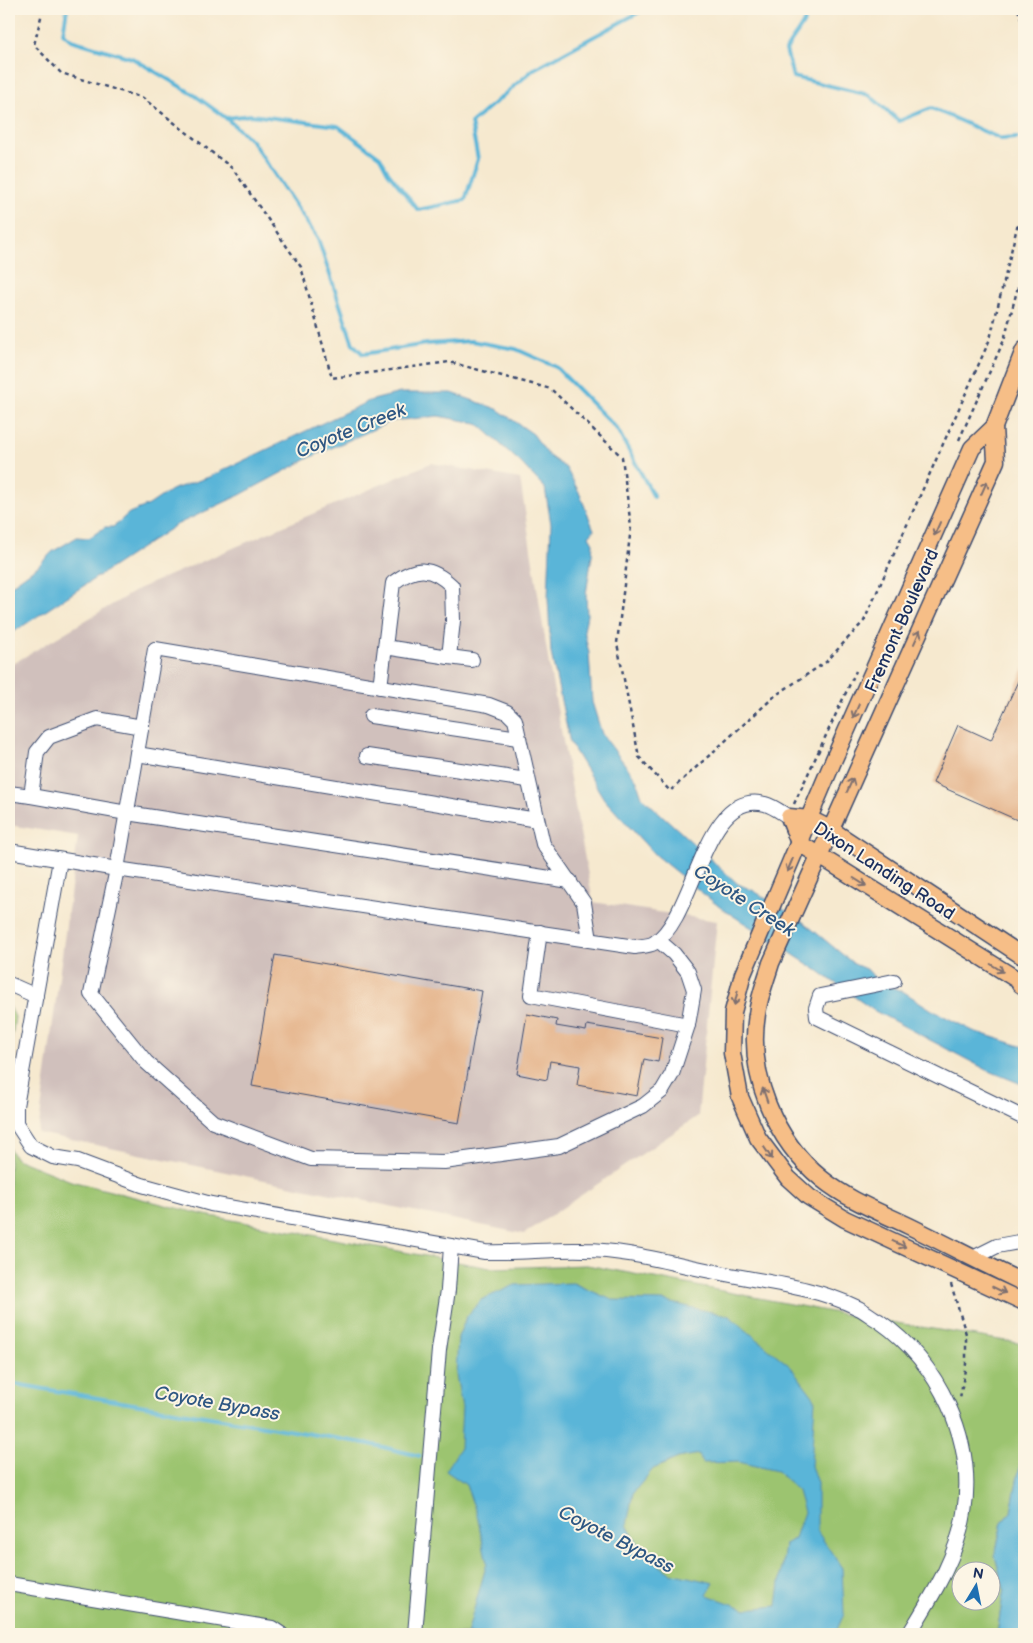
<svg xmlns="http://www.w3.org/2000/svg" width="1033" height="1643" font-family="'Balsamiq Sans',sans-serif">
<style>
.industrial{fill:#d0c0bc}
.green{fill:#9cc470;stroke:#5c7a67;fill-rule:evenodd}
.water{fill:#5ab5d8;stroke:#3a729b;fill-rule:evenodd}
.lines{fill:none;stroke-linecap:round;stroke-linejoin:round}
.stream{stroke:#5ab5d8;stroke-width:4}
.building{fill:#e6b891}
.minor-casing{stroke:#3c4b6f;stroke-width:16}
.major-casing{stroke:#3c4b6f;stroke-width:19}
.highway-casing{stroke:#3c4b6f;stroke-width:21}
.path{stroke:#3c4b6f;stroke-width:2.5;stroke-dasharray:4 4;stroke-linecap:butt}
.minor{stroke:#fff;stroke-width:14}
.major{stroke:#f6be87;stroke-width:16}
.highway{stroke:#f6be87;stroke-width:19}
.oneway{stroke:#7e6f70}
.labels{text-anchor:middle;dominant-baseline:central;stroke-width:4;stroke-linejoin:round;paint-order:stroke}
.street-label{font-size:18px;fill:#1b2f5e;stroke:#fcf5e5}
.water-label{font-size:19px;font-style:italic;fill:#2e5783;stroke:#fcf5e5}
</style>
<rect width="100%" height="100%" fill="#fcf5e5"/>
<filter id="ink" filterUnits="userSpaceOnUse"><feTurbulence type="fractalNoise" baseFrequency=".02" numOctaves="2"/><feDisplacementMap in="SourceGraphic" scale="10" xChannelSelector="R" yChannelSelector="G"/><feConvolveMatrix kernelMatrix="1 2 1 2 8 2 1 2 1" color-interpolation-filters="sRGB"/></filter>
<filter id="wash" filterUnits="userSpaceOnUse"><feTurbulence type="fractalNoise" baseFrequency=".0096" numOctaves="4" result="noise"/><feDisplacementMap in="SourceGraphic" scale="20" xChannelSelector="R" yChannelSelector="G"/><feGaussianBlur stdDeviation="1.12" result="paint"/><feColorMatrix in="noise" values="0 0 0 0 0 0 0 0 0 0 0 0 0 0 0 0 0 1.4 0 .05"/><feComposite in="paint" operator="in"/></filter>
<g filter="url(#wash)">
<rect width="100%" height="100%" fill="#f6e9cf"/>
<path class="industrial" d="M431,463L520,479L550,671L593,902L717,921L698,1116L524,1234L38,1133L78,836L9,825V666L140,588Z"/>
<g class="green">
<path d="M9,1004L15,1017L9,1060Z"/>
<path d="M9,1148L16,1159L71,1181L205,1215L490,1268L587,1265L842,1314L1024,1344V1445L1011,1512L1002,1522L995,1556L1004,1589L997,1634H9ZM960,1570H990V1600H960Z"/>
</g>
<g class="water">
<path d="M400,393H452L497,409L533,434L549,456L566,468L579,492L594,530L589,536L593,543L592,555L586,594L587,615L584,631L589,653L592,702L602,734L636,779L642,797L738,884L754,891L802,921L854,964L868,970L878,982L904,992L932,1010L973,1031L1024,1047V1085L987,1070L873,1010L817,970L721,908L655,855L604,799L570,743L551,653L548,598L551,524L545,488L520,462L477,423L438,416L392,421L311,457L240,495L176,525L9,635V587L38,566L52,552L77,537L89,538L105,527H113L129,513L149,505L171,490L209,477L369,401Z"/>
<path d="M573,1283L612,1300L663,1301L729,1316L791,1367L815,1399L811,1466L817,1483V1531L842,1568L844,1614L835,1634H467L487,1563L477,1515L466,1485L446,1471L460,1448L462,1407L456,1375L458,1337L467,1316L481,1300L515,1285ZM699,1454L702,1463L738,1462L777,1471L798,1491L804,1512L795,1538L785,1544L777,1606L746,1609L707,1595L714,1583L670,1573L644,1554L627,1525L633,1493L653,1469L678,1458Z"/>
<path d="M1024,1445V1634H997L1004,1589L995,1556L1002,1522L1011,1512Z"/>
</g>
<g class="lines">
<g class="stream">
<path d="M67,9L63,33L71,40L132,58L193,94L226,118L252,141L318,239L353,344L363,354L427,344L471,341L516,349L556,367L617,429L654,497"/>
<path d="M808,9C807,23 793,37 786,50L793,77L869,95L899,121L931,108L1001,139L1017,138"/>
<path d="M226,118L251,115L338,126L380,157L388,172L418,210L465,200L478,159L471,123L534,69L645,9"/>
<path d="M9,1383L370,1444L420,1456"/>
</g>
</g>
<g id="blocks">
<g class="building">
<path d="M1024,668V823L933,783L958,725L991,740Z"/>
<path d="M275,955L482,991L459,1123L252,1086Z"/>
<path d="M527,1014L557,1020L556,1026L586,1031L587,1025L662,1038L658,1062L644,1059L637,1096L577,1085L580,1066L550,1061L547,1080L517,1074Z"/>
</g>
</g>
</g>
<g filter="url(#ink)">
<use href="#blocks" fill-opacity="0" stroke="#3c4b6f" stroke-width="1"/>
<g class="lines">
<defs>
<g id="minor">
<path d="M449,657L472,660"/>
<path d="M380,687L393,583C416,566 431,566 452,586L453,621L449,657L385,647"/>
<path d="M371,716L518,738"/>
<path d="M137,754L537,820"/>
<path d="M367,756L527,780"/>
<path d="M9,793L31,796L37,752L49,737L97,719L142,727"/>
<path d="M31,796L127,813L570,881"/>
<path d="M9,851L117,869L635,947C641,946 649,946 654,943C696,917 703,788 765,804C773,806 782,813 789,817"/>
<path d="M60,860L16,1106V1123L31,1146L53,1157L78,1161L142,1185L211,1204L485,1252C518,1253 551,1249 584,1250C628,1250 673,1264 716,1272C762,1282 813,1286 856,1307C864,1310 871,1317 879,1321C939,1363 976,1440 964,1513C957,1558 932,1596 909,1634"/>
<path d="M540,932L531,995L688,1025"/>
<path d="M590,940L584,903L543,844L515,720L507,712L489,705L155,649L117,869L91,994L146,1062L213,1122L311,1159L444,1162L559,1146L643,1106L662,1091L672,1074L688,1025L694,990L688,972L674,954L658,940"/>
<path d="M894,981L820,996L816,1008L817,1017L1024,1118"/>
<path d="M9,984L36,996"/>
<path d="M973,1258L997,1246L1024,1241"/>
<path d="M9,1584L272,1628L281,1634"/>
<path d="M415,1634L439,1350L448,1290L451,1246"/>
</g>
<g id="major">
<path d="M1024,350L994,427L972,448L834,759L743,974L733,1012L732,1053L740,1097L758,1138L788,1178L809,1197L845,1219L1024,1302"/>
<path d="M994,427L996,461L771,963C766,980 759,997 757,1014C747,1075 775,1141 822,1179C848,1200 880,1212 909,1226C948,1245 986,1265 1024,1283"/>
<path d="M1024,957L830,829L810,819L789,817L799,843L1024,984"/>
</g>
<path id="highway" d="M1021,983L1024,985"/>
</defs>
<use href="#minor" class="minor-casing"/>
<use href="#major" class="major-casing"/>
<use href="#highway" class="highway-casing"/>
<g class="path">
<path d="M43,9L34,45L61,73L143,98L233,169L301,267L332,378L449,362L551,389L622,457L631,527L617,643L639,757L670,791L776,695L826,662L864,621L990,339L1017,227L1024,224"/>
<path d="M1018,9L1024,29"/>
<path d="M959,440L1004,340L1024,264"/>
<path d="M794,804L856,671"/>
<path d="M951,1284L966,1334V1364L960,1398"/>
</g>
<use href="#minor" class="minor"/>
<use href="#major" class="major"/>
<use href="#highway" class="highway"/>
</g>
<defs><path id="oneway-shaft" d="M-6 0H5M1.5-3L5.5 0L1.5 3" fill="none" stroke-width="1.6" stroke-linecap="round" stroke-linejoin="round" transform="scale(1.25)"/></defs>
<g class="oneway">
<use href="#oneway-shaft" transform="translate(984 488) rotate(-66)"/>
<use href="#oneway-shaft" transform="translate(937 529) rotate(114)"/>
<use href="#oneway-shaft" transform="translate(917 637) rotate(-66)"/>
<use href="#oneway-shaft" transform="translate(856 711) rotate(114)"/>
<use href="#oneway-shaft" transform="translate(850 785) rotate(-66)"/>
<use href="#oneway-shaft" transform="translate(790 865) rotate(113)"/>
<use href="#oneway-shaft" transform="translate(860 882) rotate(32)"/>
<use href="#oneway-shaft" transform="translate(997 968) rotate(32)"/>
<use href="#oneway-shaft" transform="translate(736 998) rotate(103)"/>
<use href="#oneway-shaft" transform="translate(765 1095) rotate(-109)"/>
<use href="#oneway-shaft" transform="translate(768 1153) rotate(56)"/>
<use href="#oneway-shaft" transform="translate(899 1244) rotate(25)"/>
<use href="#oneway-shaft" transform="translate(999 1290) rotate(26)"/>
</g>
</g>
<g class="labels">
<g class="street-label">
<text transform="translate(902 621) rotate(-66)">Fremont Boulevard</text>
<text transform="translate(884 871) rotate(33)">Dixon Landing Road</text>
</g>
<g class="water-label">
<text transform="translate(351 431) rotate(-22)">Coyote Creek</text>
<text transform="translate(744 901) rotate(33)">Coyote Creek</text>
<text transform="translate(217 1404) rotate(10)">Coyote Bypass</text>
<text transform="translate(616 1540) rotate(27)">Coyote Bypass</text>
</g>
</g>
<rect width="1033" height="1643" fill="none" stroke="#fcf5e5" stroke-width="30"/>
<g transform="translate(976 1586) rotate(10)"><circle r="24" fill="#fcf5e5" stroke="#a2a6af"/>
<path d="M0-4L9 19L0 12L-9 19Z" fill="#1f6fb2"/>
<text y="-8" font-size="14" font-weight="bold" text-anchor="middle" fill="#1b2f5e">N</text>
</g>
</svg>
